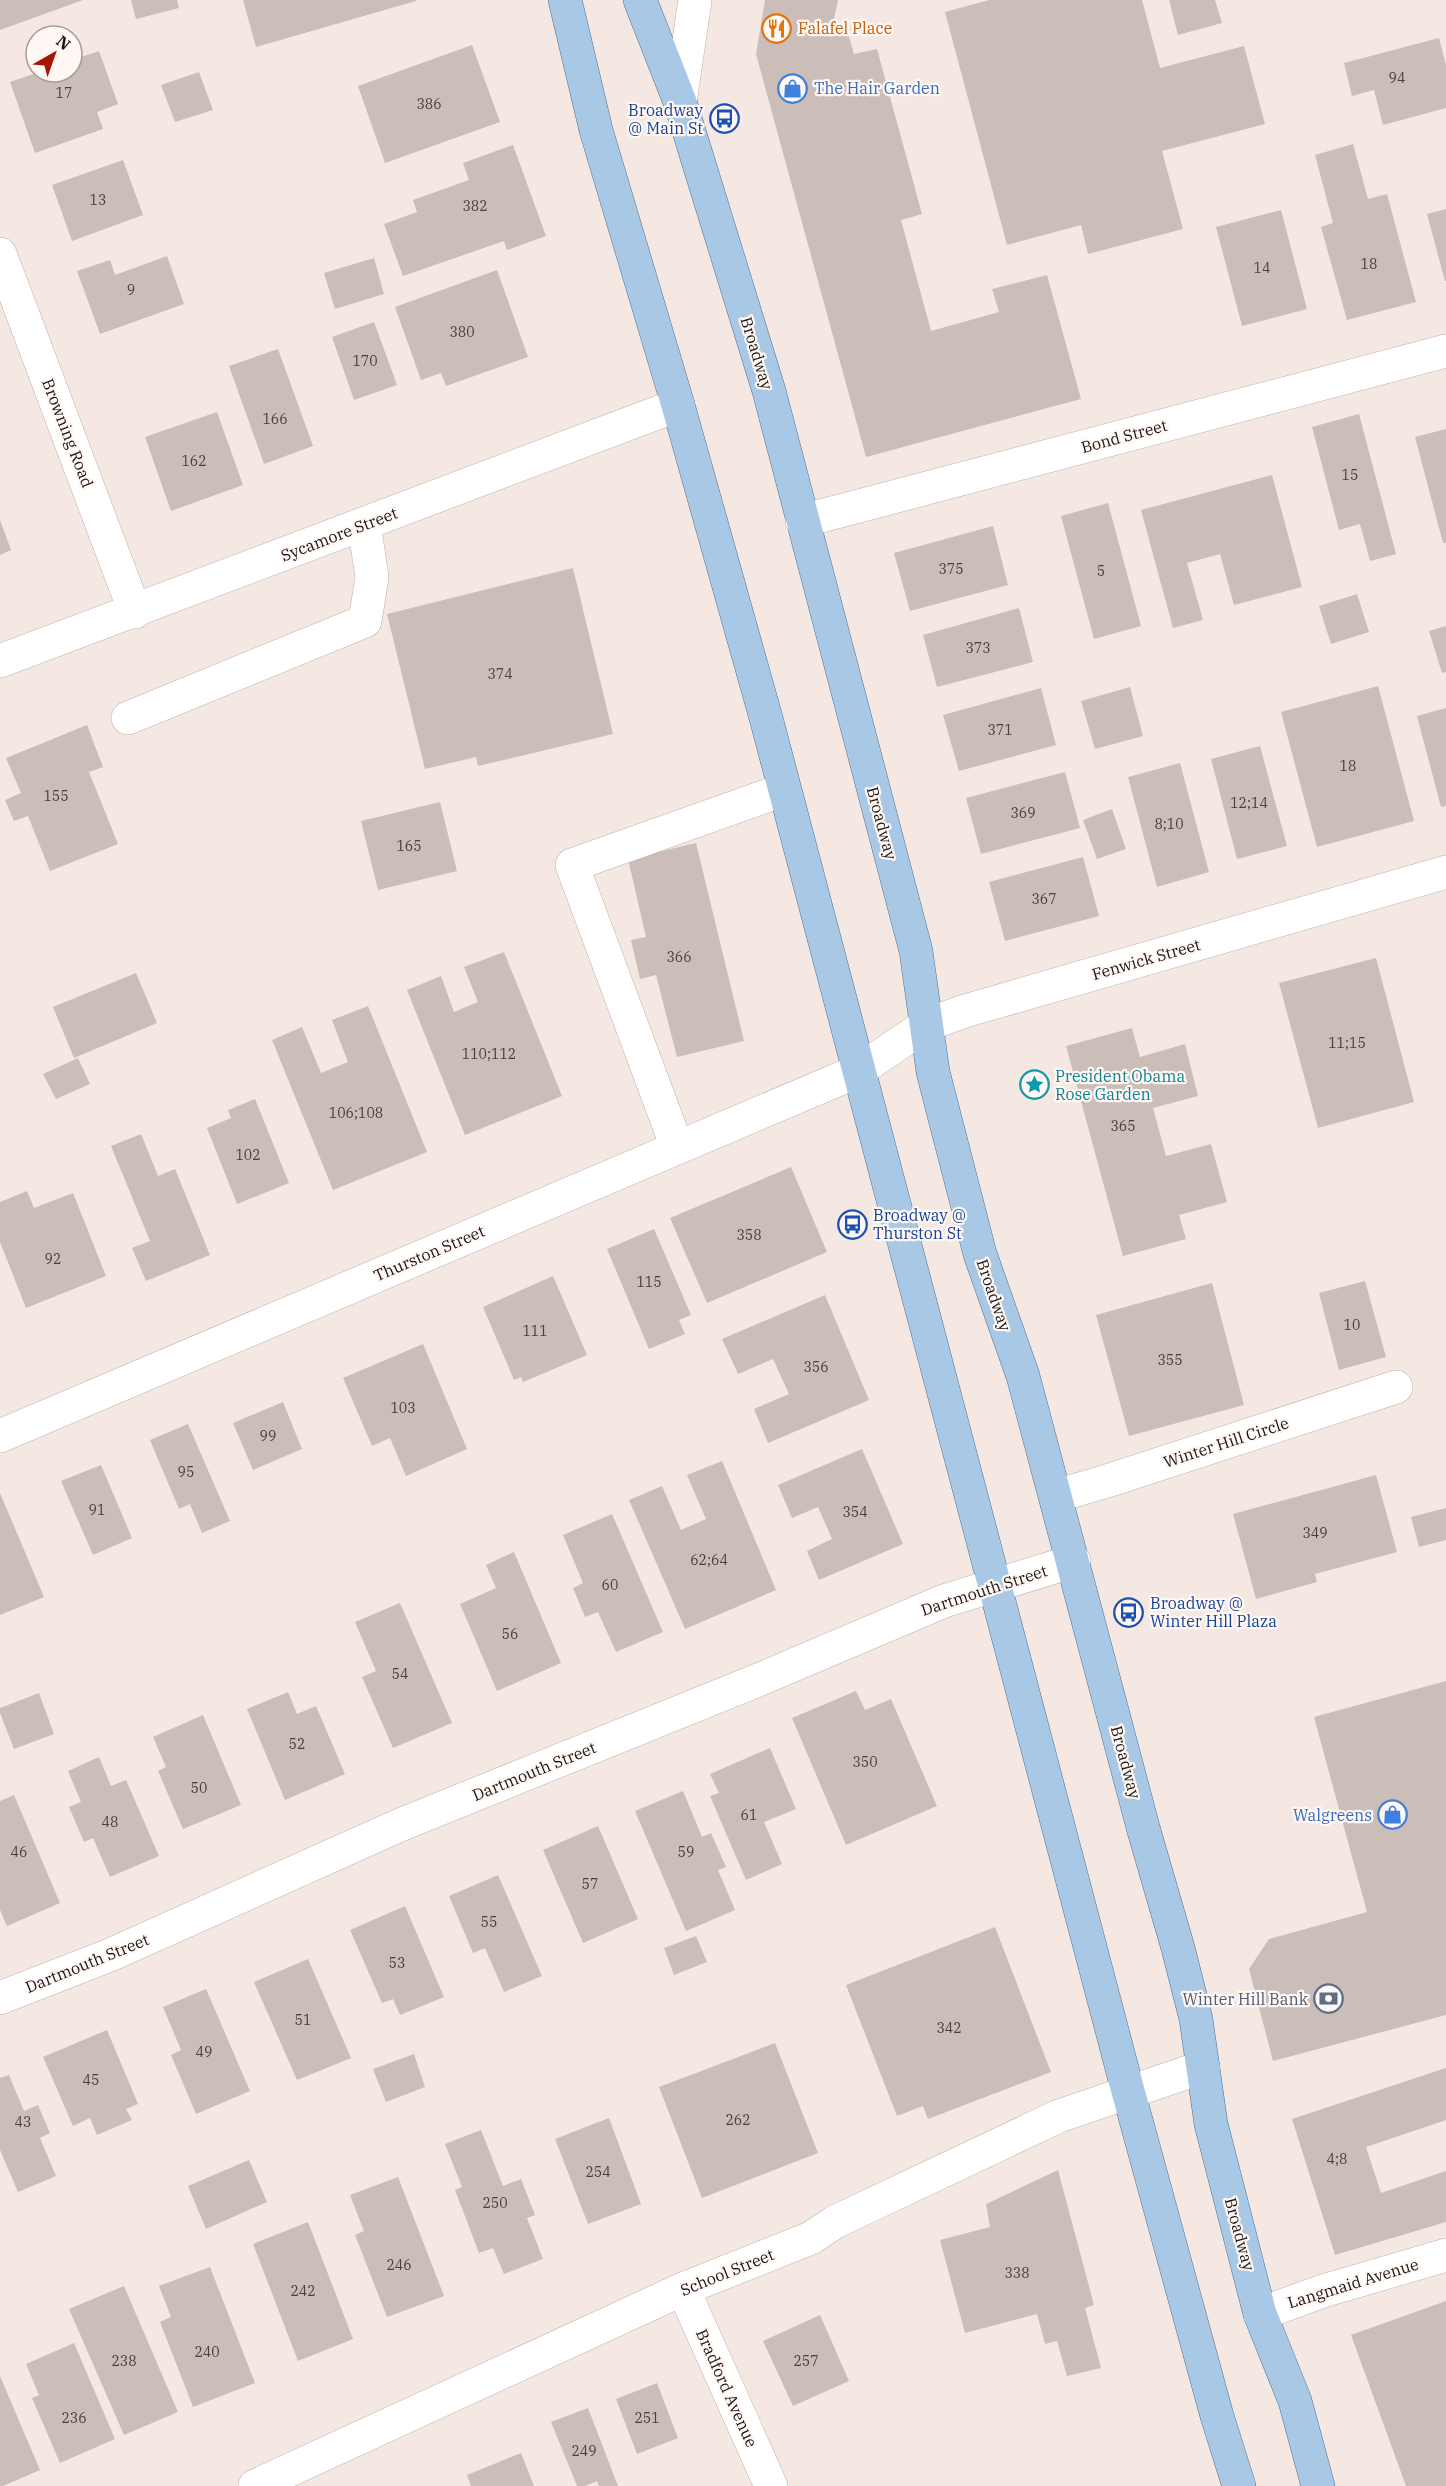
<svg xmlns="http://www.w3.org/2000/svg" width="1446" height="2486" font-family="'IBM Plex Serif',serif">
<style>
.building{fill:#cbbeb9}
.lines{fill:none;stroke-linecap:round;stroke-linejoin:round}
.minor-casing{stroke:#bdb1ab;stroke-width:34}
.major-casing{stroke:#517291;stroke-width:34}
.minor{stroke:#fff;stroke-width:33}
.major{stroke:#a8c8e6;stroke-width:33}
.labels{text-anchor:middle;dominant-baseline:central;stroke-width:4.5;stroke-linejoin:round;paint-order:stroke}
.number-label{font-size:14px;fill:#47403d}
.food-label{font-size:16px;fill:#c56008;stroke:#fff7f3;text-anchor:start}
.shop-label{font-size:16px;fill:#366cbe;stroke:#fff7f3;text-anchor:start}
.transit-label{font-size:16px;fill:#164399;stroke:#fff7f3;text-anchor:start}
.street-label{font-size:16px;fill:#1b1614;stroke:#fff7f3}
.culture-label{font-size:16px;fill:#0d838f;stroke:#fff7f3;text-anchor:start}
.service-label{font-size:16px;fill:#4e5e75;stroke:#fff7f3;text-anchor:end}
</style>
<rect width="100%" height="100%" fill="#f5e8e2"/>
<g class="building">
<path d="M0,0H83L0,30Z"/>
<path d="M131,0H177L179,8L136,19Z"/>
<path d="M243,0H416V1L256,47Z"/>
<path d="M765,0H838L831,34L847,30L854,54L877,49L922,214L901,220L931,331L999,312L992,289L1047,275L1081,399L866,457L756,54Z"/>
<path d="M989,0H1142L1160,68L1244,46L1265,124L1162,151L1183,229L1088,254L1081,225L1007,245L945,12Z"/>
<path d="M1169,0H1215L1222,23L1178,35Z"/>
<path d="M1439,38L1446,65V108L1383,125L1374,90L1352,96L1344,63Z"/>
<path d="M472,45L500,122L385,163L358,86Z"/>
<path d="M99,51L118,104L97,112L103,129L35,153L10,82L39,72H72V60Z"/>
<path d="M199,72L213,110L175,122L161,85Z"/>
<path d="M1353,144L1368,199L1387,194L1416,302L1347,320L1321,227L1333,223L1315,155Z"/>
<path d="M513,145L546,236L507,250L504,241L403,276L384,224L417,212L413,200L469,180L463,163Z"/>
<path d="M123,160L143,215L72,241L52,185Z"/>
<path d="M1446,209V281H1445L1427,214Z"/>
<path d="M1281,210L1307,309L1242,326L1216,227Z"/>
<path d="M167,256L184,304L100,334L77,271L110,260L115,275Z"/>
<path d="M374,258L384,294L335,309L324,273Z"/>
<path d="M497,270L528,357L446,386L441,373L421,380L395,307Z"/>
<path d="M374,322L397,385L354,400L332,337Z"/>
<path d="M278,349L313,446L264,464L229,366Z"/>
<path d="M217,412L243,485L171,511L145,437Z"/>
<path d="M1359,414L1396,554L1370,561L1360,524L1339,530L1312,427Z"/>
<path d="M1446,429V543H1443L1415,437Z"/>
<path d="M1272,475L1302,587L1234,605L1220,554L1187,563L1203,620L1173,628L1141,510Z"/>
<path d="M1108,503L1141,626L1094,639L1061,516Z"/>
<path d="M0,520L11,550L0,555Z"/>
<path d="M993,526L1008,585L910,611L894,553Z"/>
<path d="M573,568L613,734L478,766L476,757L425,769L387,614Z"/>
<path d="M1357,594L1369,632L1331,644L1319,606Z"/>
<path d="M1019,608L1033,662L937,687L923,635Z"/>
<path d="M1446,626V672L1442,673L1429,631Z"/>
<path d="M1378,686L1414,821L1317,847L1281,712Z"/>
<path d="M1130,687L1143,736L1095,749L1081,701Z"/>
<path d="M1041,688L1056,745L959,771L943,715Z"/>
<path d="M1446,708V806L1441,807L1417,716Z"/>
<path d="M87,725L103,767L89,772L118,844L50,871L28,816L14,821L5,800L21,793L6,758Z"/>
<path d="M1260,746L1287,846L1237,859L1211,759Z"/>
<path d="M1180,763L1209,872L1157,887L1128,777Z"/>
<path d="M1065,772L1080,828L981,854L966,798Z"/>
<path d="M440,802L457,871L378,890L361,821Z"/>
<path d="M1112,809L1126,849L1097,859L1083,820Z"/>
<path d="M696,843L744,1041L677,1057L656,975L640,979L631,940L646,937L628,859Z"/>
<path d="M1083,857L1099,916L1005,941L989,882Z"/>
<path d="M504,952L562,1096L465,1135L407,990L441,976L454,1012L478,1002L464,967Z"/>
<path d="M1376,958L1414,1102L1318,1128L1279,983Z"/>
<path d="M136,973L157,1023L74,1058L53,1007Z"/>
<path d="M368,1006L427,1152L333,1190L272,1040L302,1027L321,1073L348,1062L332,1020Z"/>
<path d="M1132,1028L1140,1057L1185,1044L1198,1096L1153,1108L1166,1156L1211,1144L1227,1202L1179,1215L1186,1239L1123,1256L1066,1046Z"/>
<path d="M78,1058L90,1084L56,1099L43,1074Z"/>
<path d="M255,1099L289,1183L237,1204L207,1128L231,1118L228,1110Z"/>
<path d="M141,1134L158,1176L175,1169L210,1255L146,1281L132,1248L150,1241L111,1146Z"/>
<path d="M791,1167L827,1252L707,1303L670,1218Z"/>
<path d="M27,1191L34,1208L73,1193L106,1276L26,1308L0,1242V1202Z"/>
<path d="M654,1229L691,1315L679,1320L685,1334L649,1349L607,1249Z"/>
<path d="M553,1276L587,1355L523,1382L521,1377L514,1380L483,1307Z"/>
<path d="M1365,1281L1386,1357L1339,1370L1319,1293Z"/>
<path d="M1212,1283L1244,1405L1129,1436L1096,1315Z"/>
<path d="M825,1295L869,1400L768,1443L754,1409L789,1394L773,1359L738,1374L722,1339Z"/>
<path d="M423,1344L467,1449L406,1476L390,1438L372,1446L343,1378Z"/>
<path d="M283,1402L302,1449L253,1470L233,1423Z"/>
<path d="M188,1424L230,1521L202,1533L190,1504L179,1509L150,1440Z"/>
<path d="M862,1449L903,1544L819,1580L807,1551L832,1539L818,1507L792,1518L778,1485Z"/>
<path d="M722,1461L776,1590L685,1629L629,1500L662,1486L681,1530L706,1519L687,1475Z"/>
<path d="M101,1465L132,1538L93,1555L61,1481Z"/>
<path d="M1376,1475L1397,1552L1315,1574L1317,1582L1256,1599L1233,1514Z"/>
<path d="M0,1493L44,1597L0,1615Z"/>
<path d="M1446,1508V1540L1419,1547L1411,1517Z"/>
<path d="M612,1514L663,1632L616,1652L598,1612L585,1617L573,1588L583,1583L563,1535Z"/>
<path d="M514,1552L561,1663L497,1691L460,1604L496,1588L486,1565Z"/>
<path d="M400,1603L452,1723L393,1748L362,1677L376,1671L355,1622Z"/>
<path d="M1446,1681V2015L1273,2061L1249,1969L1269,1939L1367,1912L1314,1717Z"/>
<path d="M856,1691L865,1710L891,1699L937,1806L846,1845L792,1718Z"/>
<path d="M288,1692L297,1714L316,1706L345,1774L285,1800L247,1709Z"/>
<path d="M39,1693L54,1734L14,1749L0,1713V1708Z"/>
<path d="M203,1715L241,1805L183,1829L158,1771L166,1767L153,1737Z"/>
<path d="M770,1748L796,1809L764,1822L782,1864L746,1880L710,1796L719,1793L710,1774Z"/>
<path d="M99,1757L111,1786L126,1780L159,1856L110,1877L93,1838L84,1842L69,1807L81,1802L68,1771Z"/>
<path d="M683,1791L702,1837L711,1833L726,1867L718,1870L735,1910L686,1931L635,1811Z"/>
<path d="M14,1795L60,1903L7,1926L0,1910V1801Z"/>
<path d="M598,1826L638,1919L583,1943L543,1850Z"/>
<path d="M498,1875L542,1976L504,1992L485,1948L473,1953L449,1896Z"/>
<path d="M405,1906L444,1997L400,2015L393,1999L382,2003L350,1930Z"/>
<path d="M995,1927L1051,2072L928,2119L923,2106L897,2116L846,1985Z"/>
<path d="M696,1936L707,1962L674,1975L664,1948Z"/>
<path d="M308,1959L351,2058L297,2080L254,1982Z"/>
<path d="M206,1989L250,2091L196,2114L171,2055L181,2050L163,2007Z"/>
<path d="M107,2030L138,2104L126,2109L132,2120L97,2135L90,2118L73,2126L43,2057Z"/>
<path d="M775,2043L818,2153L702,2198L659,2087Z"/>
<path d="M414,2054L425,2087L386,2102L373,2069Z"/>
<path d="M1446,2068V2120L1366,2147L1381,2193L1446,2171V2222L1335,2255L1292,2119Z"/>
<path d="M9,2075L24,2111L38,2105L50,2133L40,2138L56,2176L18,2192L0,2150V2078Z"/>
<path d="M609,2118L641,2204L588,2224L555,2139Z"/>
<path d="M481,2130L503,2186L521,2179L535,2215L527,2218L543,2259L504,2274L493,2248L479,2253L455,2190L462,2187L445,2144Z"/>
<path d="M249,2160L267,2202L206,2229L188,2186Z"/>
<path d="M1058,2170L1094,2305L1085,2308L1101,2368L1067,2376L1057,2341L1045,2344L1037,2314L965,2333L940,2240L990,2227L986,2204Z"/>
<path d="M398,2177L444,2296L387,2317L355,2235L364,2231L350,2195Z"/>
<path d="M308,2222L353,2339L298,2361L253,2244Z"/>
<path d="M210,2267L255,2383L193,2407L160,2322L171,2317L159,2286Z"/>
<path d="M124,2286L178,2412L124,2435L69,2309Z"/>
<path d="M1446,2301V2486H1406L1351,2335Z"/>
<path d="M820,2315L849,2381L793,2406L763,2341Z"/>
<path d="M74,2343L115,2439L60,2463L32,2398L39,2395L26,2364Z"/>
<path d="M0,2376L40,2470L3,2486H0Z"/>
<path d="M657,2383L678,2438L637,2454L616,2399Z"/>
<path d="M588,2408L618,2486H599L597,2481L585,2486H577L551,2422Z"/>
<path d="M521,2453L534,2486H471L467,2475Z"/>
</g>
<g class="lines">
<defs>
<g id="minor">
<path d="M680,102L695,0"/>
<path d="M0,254L135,612"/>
<path d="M802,521L1446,351"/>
<path d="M0,661L678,405"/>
<path d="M128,718L365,621L372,577L364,524"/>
<path d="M677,1147L572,865L783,790"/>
<path d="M0,1436L858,1071L926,1025L965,1011L1446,872"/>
<path d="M1056,1496L1107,1481L1396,1387"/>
<path d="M0,1998L110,1955L400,1825L763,1678L944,1601L1074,1561"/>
<path d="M683,2289L771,2486"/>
<path d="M1260,2314L1323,2291L1446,2255"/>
<path d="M255,2486L683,2289L811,2238L835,2222L1059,2116L1203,2067"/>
</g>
<g id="major">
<path d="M565,0L596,130L678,405L766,718L1128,2091L1217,2416L1239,2486"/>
<path d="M640,0L680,102L769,391L916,951L933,1072L980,1254L1023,1376L1144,1831L1178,1948L1196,2019L1211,2124L1260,2314L1295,2401L1318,2486"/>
</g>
</defs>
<use href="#minor" class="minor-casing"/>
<use href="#major" class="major-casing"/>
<use href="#minor" class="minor"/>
<use href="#major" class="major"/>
</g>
<defs>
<symbol id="restaurant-ring" viewBox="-11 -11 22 22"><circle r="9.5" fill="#fff7f3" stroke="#e8710a" stroke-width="1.5"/><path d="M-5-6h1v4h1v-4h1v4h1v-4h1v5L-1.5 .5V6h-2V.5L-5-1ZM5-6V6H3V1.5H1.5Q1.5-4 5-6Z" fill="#e8710a"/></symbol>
<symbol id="shop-ring" viewBox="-11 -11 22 22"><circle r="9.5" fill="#fff7f3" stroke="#3f7fe0" stroke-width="1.5"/><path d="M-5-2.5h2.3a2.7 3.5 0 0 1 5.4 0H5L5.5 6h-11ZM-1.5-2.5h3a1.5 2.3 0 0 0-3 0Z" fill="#3f7fe0"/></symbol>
<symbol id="bus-ring" viewBox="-11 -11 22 22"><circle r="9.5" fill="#fff7f3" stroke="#1a4fb4" stroke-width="1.5"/><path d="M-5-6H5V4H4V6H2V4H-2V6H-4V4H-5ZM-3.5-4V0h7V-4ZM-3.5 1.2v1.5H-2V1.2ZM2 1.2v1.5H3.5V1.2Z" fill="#1a4fb4"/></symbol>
<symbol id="sight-ring" viewBox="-11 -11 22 22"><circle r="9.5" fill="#fff7f3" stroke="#0f9aa8" stroke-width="1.5"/><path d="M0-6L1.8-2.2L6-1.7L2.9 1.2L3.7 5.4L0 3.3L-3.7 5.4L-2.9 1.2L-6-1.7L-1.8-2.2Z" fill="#0f9aa8"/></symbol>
<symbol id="bank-ring" viewBox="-11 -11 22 22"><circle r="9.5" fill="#fff7f3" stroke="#5c6f8a" stroke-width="1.5"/><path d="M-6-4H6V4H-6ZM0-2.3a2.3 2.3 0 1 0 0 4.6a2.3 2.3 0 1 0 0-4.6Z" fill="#5c6f8a"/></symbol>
</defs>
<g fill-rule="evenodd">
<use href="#restaurant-ring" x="760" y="12" width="33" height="33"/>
<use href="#shop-ring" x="776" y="72" width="33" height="33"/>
<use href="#bus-ring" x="708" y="102" width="33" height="33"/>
<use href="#sight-ring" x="1018" y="1068" width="33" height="33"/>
<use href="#bus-ring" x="836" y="1208" width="33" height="33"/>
<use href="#bus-ring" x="1112" y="1596" width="33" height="33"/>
<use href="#shop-ring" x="1376" y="1798" width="33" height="33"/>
<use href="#bank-ring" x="1312" y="1982" width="33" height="33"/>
</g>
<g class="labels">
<g class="number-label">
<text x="1397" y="78">94</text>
<text x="64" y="93">17</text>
<text x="429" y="104">386</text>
<text x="98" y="200">13</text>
<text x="475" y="206">382</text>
<text x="1369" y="264">18</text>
<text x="1262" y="268">14</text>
<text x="131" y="290">9</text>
<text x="462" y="332">380</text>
<text x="365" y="361">170</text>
<text x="275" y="419">166</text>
<text x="194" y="461">162</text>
<text x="1350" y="475">15</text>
<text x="951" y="569">375</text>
<text x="1101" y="571">5</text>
<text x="978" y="648">373</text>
<text x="500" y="674">374</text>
<text x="1000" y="730">371</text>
<text x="1348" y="766">18</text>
<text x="56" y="796">155</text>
<text x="1249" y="803">12;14</text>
<text x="1023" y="813">369</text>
<text x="1169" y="824">8;10</text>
<text x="409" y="846">165</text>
<text x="1044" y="899">367</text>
<text x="679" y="957">366</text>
<text x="1347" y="1043">11;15</text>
<text x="489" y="1054">110;112</text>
<text x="356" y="1113">106;108</text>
<text x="1123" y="1126">365</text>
<text x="248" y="1155">102</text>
<text x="749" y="1235">358</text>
<text x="53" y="1259">92</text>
<text x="649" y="1282">115</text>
<text x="1352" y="1325">10</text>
<text x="535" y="1331">111</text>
<text x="1170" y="1360">355</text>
<text x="816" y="1367">356</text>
<text x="403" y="1408">103</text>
<text x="268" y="1436">99</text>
<text x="186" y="1472">95</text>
<text x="97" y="1510">91</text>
<text x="855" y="1512">354</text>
<text x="1315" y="1533">349</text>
<text x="709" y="1560">62;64</text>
<text x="610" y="1585">60</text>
<text x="510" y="1634">56</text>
<text x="400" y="1674">54</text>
<text x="297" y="1744">52</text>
<text x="865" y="1762">350</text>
<text x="199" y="1788">50</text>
<text x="749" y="1815">61</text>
<text x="110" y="1822">48</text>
<text x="19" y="1852">46</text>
<text x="686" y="1852">59</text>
<text x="590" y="1884">57</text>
<text x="489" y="1922">55</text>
<text x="397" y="1963">53</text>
<text x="303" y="2020">51</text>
<text x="949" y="2028">342</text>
<text x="204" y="2052">49</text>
<text x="91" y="2080">45</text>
<text x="738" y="2120">262</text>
<text x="23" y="2122">43</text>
<text x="1337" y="2159">4;8</text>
<text x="598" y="2172">254</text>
<text x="495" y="2203">250</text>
<text x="399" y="2265">246</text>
<text x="1017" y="2273">338</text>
<text x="303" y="2291">242</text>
<text x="207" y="2352">240</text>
<text x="124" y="2361">238</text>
<text x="806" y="2361">257</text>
<text x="74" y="2418">236</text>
<text x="647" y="2418">251</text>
<text x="584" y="2451">249</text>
</g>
<g class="food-label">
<text x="798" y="28">Falafel Place</text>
</g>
<g class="shop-label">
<text x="814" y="88">The Hair Garden</text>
<text x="1372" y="1815" text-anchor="end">Walgreens</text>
</g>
<g class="transit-label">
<text x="703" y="110" text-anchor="end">Broadway<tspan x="703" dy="18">@ Main St</tspan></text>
<text x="873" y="1215">Broadway @<tspan x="873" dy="18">Thurston St</tspan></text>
<text x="1150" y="1603">Broadway @<tspan x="1150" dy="18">Winter Hill Plaza</tspan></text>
</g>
<g class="street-label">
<text transform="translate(757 353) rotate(73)">Broadway</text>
<text transform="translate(68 433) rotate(69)">Browning Road</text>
<text transform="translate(1124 436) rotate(-15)">Bond Street</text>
<text transform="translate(339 534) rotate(-21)">Sycamore Street</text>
<text transform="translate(882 823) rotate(75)">Broadway</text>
<text transform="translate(1146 959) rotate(-16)">Fenwick Street</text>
<text transform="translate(429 1253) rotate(-23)">Thurston Street</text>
<text transform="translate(994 1295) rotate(71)">Broadway</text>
<text transform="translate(1226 1442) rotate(-18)">Winter Hill Circle</text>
<text transform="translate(984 1590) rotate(-18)">Dartmouth Street</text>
<text transform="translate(1126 1762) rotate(75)">Broadway</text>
<text transform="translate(534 1771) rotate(-22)">Dartmouth Street</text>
<text transform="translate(87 1963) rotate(-22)">Dartmouth Street</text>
<text transform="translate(1240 2234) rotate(75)">Broadway</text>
<text transform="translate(727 2272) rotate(-22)">School Street</text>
<text transform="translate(1353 2283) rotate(-17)">Langmaid Avenue</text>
<text transform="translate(727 2388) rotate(66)">Bradford Avenue</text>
</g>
<g class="culture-label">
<text x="1055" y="1076">President Obama<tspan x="1055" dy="18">Rose Garden</tspan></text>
</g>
<g class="service-label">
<text x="1308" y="1999">Winter Hill Bank</text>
</g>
</g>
<g transform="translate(54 54) rotate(40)"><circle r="28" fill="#fff7f3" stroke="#a49d9a" stroke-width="1.5"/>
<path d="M0-4.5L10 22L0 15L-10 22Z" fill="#a71602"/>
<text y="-9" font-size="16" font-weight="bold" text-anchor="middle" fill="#1b1614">N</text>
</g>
</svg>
